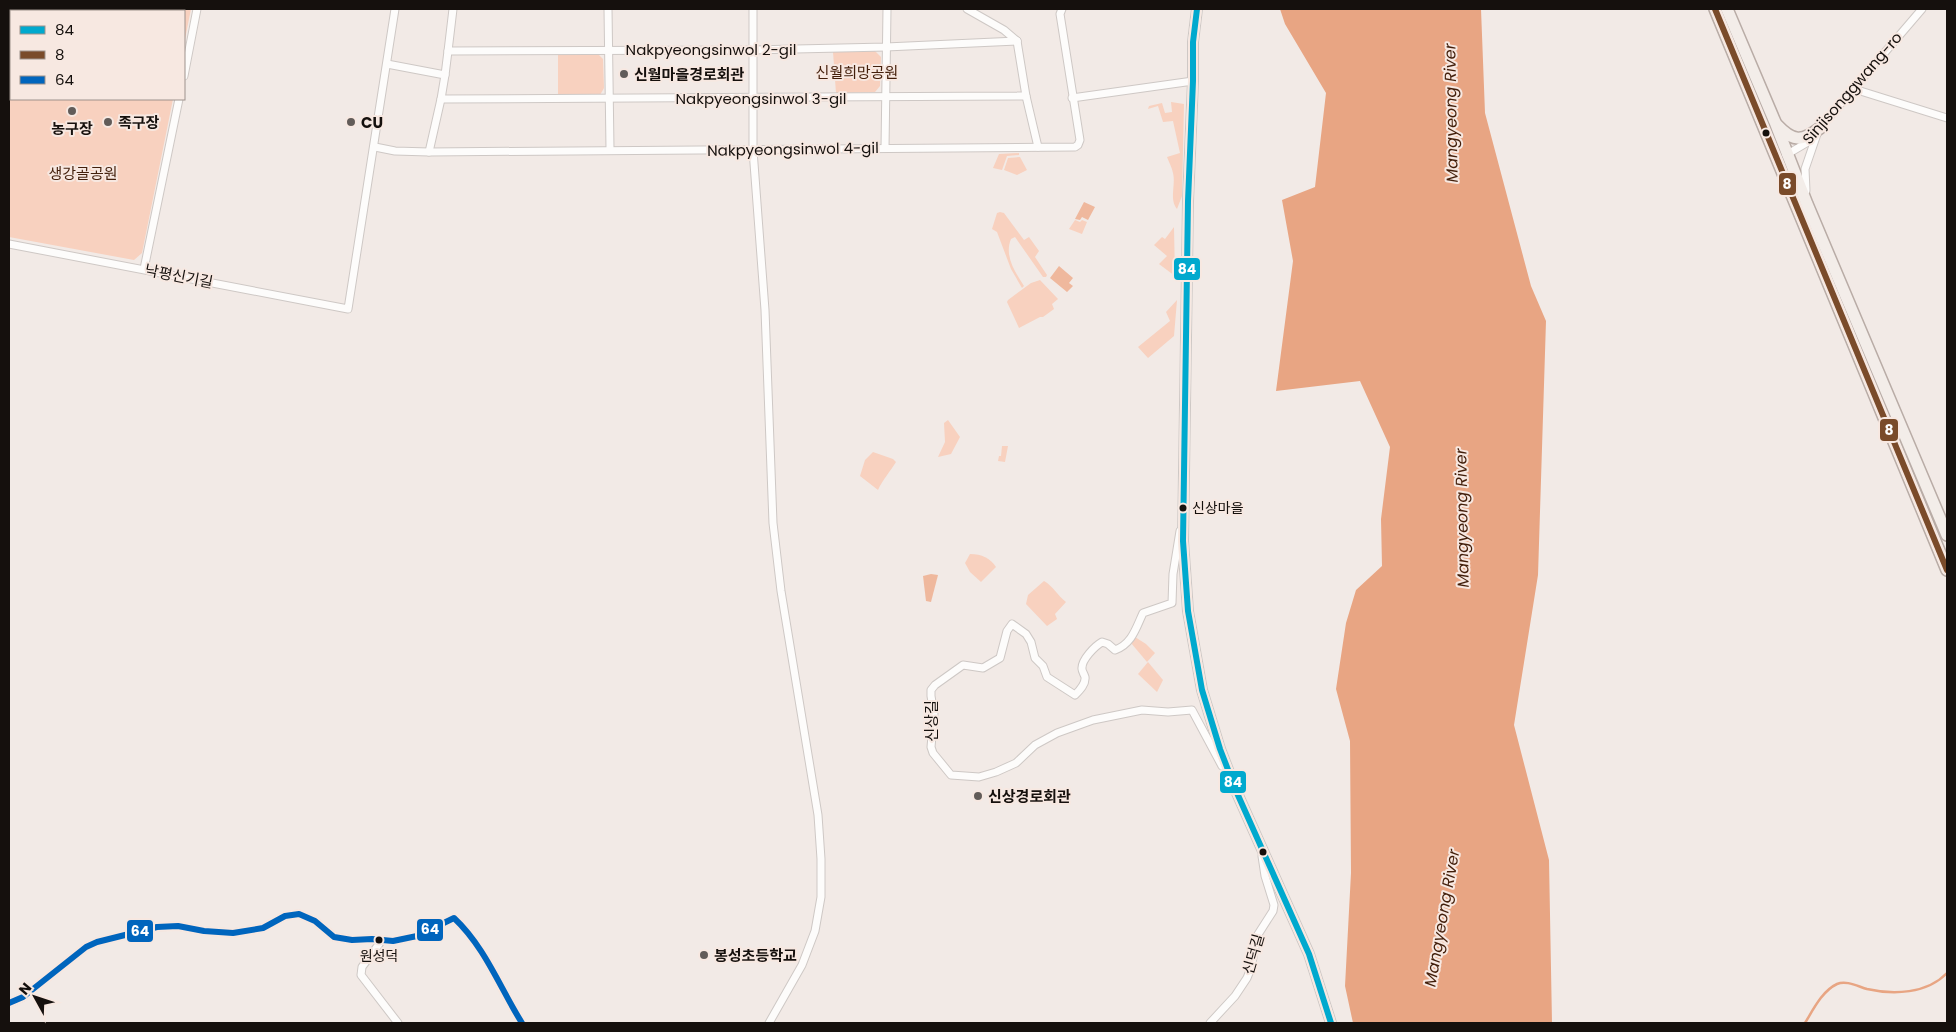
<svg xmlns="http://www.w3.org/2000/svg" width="1956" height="1032" font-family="Poppins,'Noto Sans KR',sans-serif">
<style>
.green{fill:#f8d1bf}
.forest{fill:#efb89d}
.water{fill:#e8a583}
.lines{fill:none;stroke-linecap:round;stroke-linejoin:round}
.stream{stroke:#e8a583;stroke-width:2.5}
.street-casing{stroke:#cec8c5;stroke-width:9}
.secondary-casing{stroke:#cec8c5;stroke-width:12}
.primary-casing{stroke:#b9aca6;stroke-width:14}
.street{stroke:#fdfcfb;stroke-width:7}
.secondary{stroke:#f8f4f2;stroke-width:10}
.primary{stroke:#f3ede9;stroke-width:11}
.bus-1-casing{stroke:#f7e8e1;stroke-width:10}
.bus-2-casing{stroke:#f7e8e1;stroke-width:10}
.bus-3-casing{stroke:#f7e8e1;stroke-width:10}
.bus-1{stroke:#00a9ce;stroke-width:6}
.bus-2{stroke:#7a4b2a;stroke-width:6}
.bus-3{stroke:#0065bd;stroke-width:6}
.poi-dot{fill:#625c59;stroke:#f7e8e1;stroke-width:2}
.bus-dot{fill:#15100d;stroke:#f7e8e1;stroke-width:2}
.labels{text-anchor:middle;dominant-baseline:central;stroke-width:4;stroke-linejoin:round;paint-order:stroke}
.bus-label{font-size:14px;fill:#15100d;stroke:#f7e8e1;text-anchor:start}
.street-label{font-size:15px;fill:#15100d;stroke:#f7e8e1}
.park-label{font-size:15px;fill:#431f0b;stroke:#f7e8e1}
.poi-label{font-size:15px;font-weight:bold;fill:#15100d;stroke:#f7e8e1;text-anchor:start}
.water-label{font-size:16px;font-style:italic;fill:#421e0a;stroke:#f7e8e1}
.line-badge{stroke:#f7e8e1;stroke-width:2}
.badge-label{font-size:14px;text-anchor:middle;font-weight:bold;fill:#fff}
</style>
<rect width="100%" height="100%" fill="#f2eae6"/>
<g class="green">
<path d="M9,9H191L184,44V11H11V99H173L142,253L134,260L9,237Z"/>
<path d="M875,51L881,57L880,86L875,92L836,93L833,52Z"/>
<path d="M558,54L599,55L603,59L604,88L600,95H558Z"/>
<path d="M1171,102L1184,104L1182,196L1177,209C1169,199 1176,185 1173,173C1172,168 1169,162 1167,157L1180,153L1173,121L1163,122L1158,106L1148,109L1149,106L1162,103L1165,113L1172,112Z"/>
<path d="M1019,153V155L1007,156L1002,170L993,168L999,154Z"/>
<path d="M1020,157L1027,170L1017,175L1004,170L1008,158Z"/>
<path d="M1000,212L1004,213L1024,240L1029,237L1039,251L1035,257L1047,275L1046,277H1043L1015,237L1011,239C1004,256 1015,272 1024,286L1022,288L1011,269L997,232L992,229L997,213Z"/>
<path d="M1075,220L1080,222L1082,220L1087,222L1082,234L1069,229Z"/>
<path d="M1174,227V228L1175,276L1159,264L1167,256L1154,245L1162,237L1165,239Z"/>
<path d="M1040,280L1058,299L1052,304L1054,309L1043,317H1040L1019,328L1007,302L1008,300L1031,283Z"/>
<path d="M1177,300L1174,336L1148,358L1138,347L1170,321L1166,312Z"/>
<path d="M948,420L960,437L951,454L938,457L945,442L944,423Z"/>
<path d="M1002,446H1008L1005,462L998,461L999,456H1001Z"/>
<path d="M873,452L893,459L896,462C890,472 883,479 878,490L860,476L865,460Z"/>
<path d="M970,554C982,554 990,558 996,567L981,582L970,572L965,563Z"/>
<path d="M1044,581C1053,586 1057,595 1066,602L1055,614L1057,619L1047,626L1026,604L1028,595Z"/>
<path d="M1135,637L1146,644L1155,653L1147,662L1131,643Z"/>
<path d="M1148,662L1163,680L1157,692L1138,674Z"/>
</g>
<g class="forest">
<path d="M1084,202L1095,207L1088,220L1082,217L1080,220L1075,219Z"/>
<path d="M1059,266L1073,278L1069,283L1073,286L1067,292L1050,278Z"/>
<path d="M931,574L938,575L931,602L926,601L923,576Z"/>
</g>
<path class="water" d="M1280,9H1481L1485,113L1531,286L1546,321L1538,575L1514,725L1549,860L1552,1023H1353L1345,986L1351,873L1350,741L1336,689L1346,623L1356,590L1382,566L1381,519L1390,447L1360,381L1276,391L1293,261L1282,200L1315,187L1326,93L1285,24Z"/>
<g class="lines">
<path class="stream" d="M1805,1023C1813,1010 1822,991 1837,984C1846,980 1857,986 1867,989C1893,995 1927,994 1947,973"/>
<defs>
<g id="street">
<path d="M453,9L448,51L753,50L886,47L1017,41"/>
<path d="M608,9L610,149"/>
<path d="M753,9V150L765,310L773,523L781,591L818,815L821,859V897L815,931L802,965L769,1023"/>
<path d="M967,9L1004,30L1017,41"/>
<path d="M387,64L445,75L441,99L1026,96L1017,41"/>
<path d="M445,75L448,51"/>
<path d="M184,76L197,9"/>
<path d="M1854,89L1947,118"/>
<path d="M1026,96L1038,147"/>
<path d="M1072,98L1193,81"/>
<path d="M375,147L395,151L429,152L1075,147L1078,145L1080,140L1060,14L1062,9"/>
<path d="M885,148L887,9"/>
<path d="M429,152L441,99"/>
<path d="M1786,155L1808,142L1922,9"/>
<path d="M1806,191L1805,169L1817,134"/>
<path d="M9,244L348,309L395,9"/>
<path d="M144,269L179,99"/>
<path d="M1180,531L1173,574L1172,603L1143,613C1136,628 1132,644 1115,650L1108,644L1102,642C1095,646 1081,660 1082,669C1082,671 1084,674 1085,677C1086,684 1080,690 1075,695L1047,677L1043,666L1035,658L1031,642L1026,634L1012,624L1007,631L1000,658L983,668L963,665L935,685L931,690V696L934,714L931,747L933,753L951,775L979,777L996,772L1016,763L1035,745L1057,733L1093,720L1142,710L1168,712L1192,710L1222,766"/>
<path d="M382,940L362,967L361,975L398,1023"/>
<path d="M9,1003L23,997L86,947L97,942L157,927L178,926L204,931L233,933L263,928L285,916L299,914L315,921L334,937L352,940L372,939L393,941L417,936L454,918C485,947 500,988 522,1023"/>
<path d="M1210,1023L1235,996L1247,978L1251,968L1257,936L1273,911L1274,905L1265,876L1262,856"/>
</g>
<path id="secondary" d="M1197,9L1193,42V81L1188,201L1183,541L1188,611L1202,690L1220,749L1237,793L1309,954L1331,1023"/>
<g id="primary">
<path d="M1715,9L1947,570"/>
<path d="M1727,9L1775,122L1807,204L1947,535"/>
<path d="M1777,125C1793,142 1802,142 1820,128"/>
</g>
</defs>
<use href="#street" class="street-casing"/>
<use href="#secondary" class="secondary-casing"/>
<use href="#primary" class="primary-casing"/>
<use href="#street" class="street"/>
<use href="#secondary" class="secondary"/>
<use href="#primary" class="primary"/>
<defs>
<path id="bus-1" d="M1197,9L1193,42V81L1188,201L1183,541L1188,611L1202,690L1220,749L1237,793L1309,954L1331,1023"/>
<path id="bus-2" d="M1715,9L1947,570"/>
<path id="bus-3" d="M9,1003L23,997L86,947L97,942L157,927L178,926L204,931L233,933L263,928L285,916L299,914L315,921L334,937L352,940L372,939L393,941L417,936L454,918C485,947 500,988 522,1023"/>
</defs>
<use href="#bus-1" class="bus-1-casing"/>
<use href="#bus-2" class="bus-2-casing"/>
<use href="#bus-3" class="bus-3-casing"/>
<use href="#bus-1" class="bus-1"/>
<use href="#bus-2" class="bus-2"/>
<use href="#bus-3" class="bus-3"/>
</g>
<g class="poi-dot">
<circle cx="624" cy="74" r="5"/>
<circle cx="72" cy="111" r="5"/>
<circle cx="108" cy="122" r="5"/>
<circle cx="351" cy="122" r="5"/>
<circle cx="978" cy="796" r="5"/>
<circle cx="704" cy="955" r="5"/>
</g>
<g class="bus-dot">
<circle cx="1766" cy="133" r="4.5"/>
<circle cx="1183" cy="508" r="4.5"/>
<circle cx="1263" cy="852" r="4.5"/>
<circle cx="379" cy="940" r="4.5"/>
</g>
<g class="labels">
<g class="bus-label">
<text x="1192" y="508">신상마을</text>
<text x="379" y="956" text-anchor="middle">원성덕</text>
</g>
<g class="street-label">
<text x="711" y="49">Nakpyeongsinwol 2-gil</text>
<text transform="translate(1852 88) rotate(-49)">Sinjisonggwang-ro</text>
<text x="761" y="98">Nakpyeongsinwol 3-gil</text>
<text transform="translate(793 149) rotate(-1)">Nakpyeongsinwol 4-gil</text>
<text transform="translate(179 276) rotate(11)">낙평신기길</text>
<text transform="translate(931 721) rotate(-90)">신상길</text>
<text transform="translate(1253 954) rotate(-74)">신덕길</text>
</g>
<g class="park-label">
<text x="857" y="72">신월희망공원</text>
<text x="83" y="173">생강골공원</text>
</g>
<g class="poi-label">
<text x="634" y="74">신월마을경로회관</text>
<text x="118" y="122">족구장</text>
<text x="361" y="122">CU</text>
<text x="72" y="128" text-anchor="middle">농구장</text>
<text x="988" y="796">신상경로회관</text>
<text x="714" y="955">봉성초등학교</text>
</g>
<g class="water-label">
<text transform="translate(1451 113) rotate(-91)">Mangyeong River</text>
<text transform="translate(1462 518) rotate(-91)">Mangyeong River</text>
<text transform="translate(1442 918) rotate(-80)">Mangyeong River</text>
</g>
</g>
<g class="line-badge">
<rect x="1778" y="172" width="19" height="24" rx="5" fill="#7a4b2a"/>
<rect x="1173" y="257" width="28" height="24" rx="5" fill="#00a9ce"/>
<rect x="1879" y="418" width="20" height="24" rx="5" fill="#7a4b2a"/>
<rect x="1219" y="770" width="28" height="24" rx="5" fill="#00a9ce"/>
<rect x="416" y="918" width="28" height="24" rx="5" fill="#0065bd"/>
<rect x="126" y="919" width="28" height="24" rx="5" fill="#0065bd"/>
</g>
<g class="badge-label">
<text x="1787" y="189">8</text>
<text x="1187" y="274">84</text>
<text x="1889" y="435">8</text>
<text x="1233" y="787">84</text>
<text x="430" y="934">64</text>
<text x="140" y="936">64</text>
</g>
<rect width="1956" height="1032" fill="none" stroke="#15100d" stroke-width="20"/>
<rect x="10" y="10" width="175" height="90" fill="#f7e8e1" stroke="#9d928c"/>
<rect x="20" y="26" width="25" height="8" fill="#00a9ce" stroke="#9d928c"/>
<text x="55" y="35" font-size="15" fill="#15100d">84</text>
<rect x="20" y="51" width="25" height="8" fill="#7a4b2a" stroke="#9d928c"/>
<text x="55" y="60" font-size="15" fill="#15100d">8</text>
<rect x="20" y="76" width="25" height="8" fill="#0065bd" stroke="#9d928c"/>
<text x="55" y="85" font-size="15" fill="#15100d">64</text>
<g transform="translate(35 997) rotate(310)" stroke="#f7e8e1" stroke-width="4" paint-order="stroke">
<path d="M0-4L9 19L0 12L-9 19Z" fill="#15100d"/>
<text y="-8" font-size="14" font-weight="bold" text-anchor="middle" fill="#15100d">N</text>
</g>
</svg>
